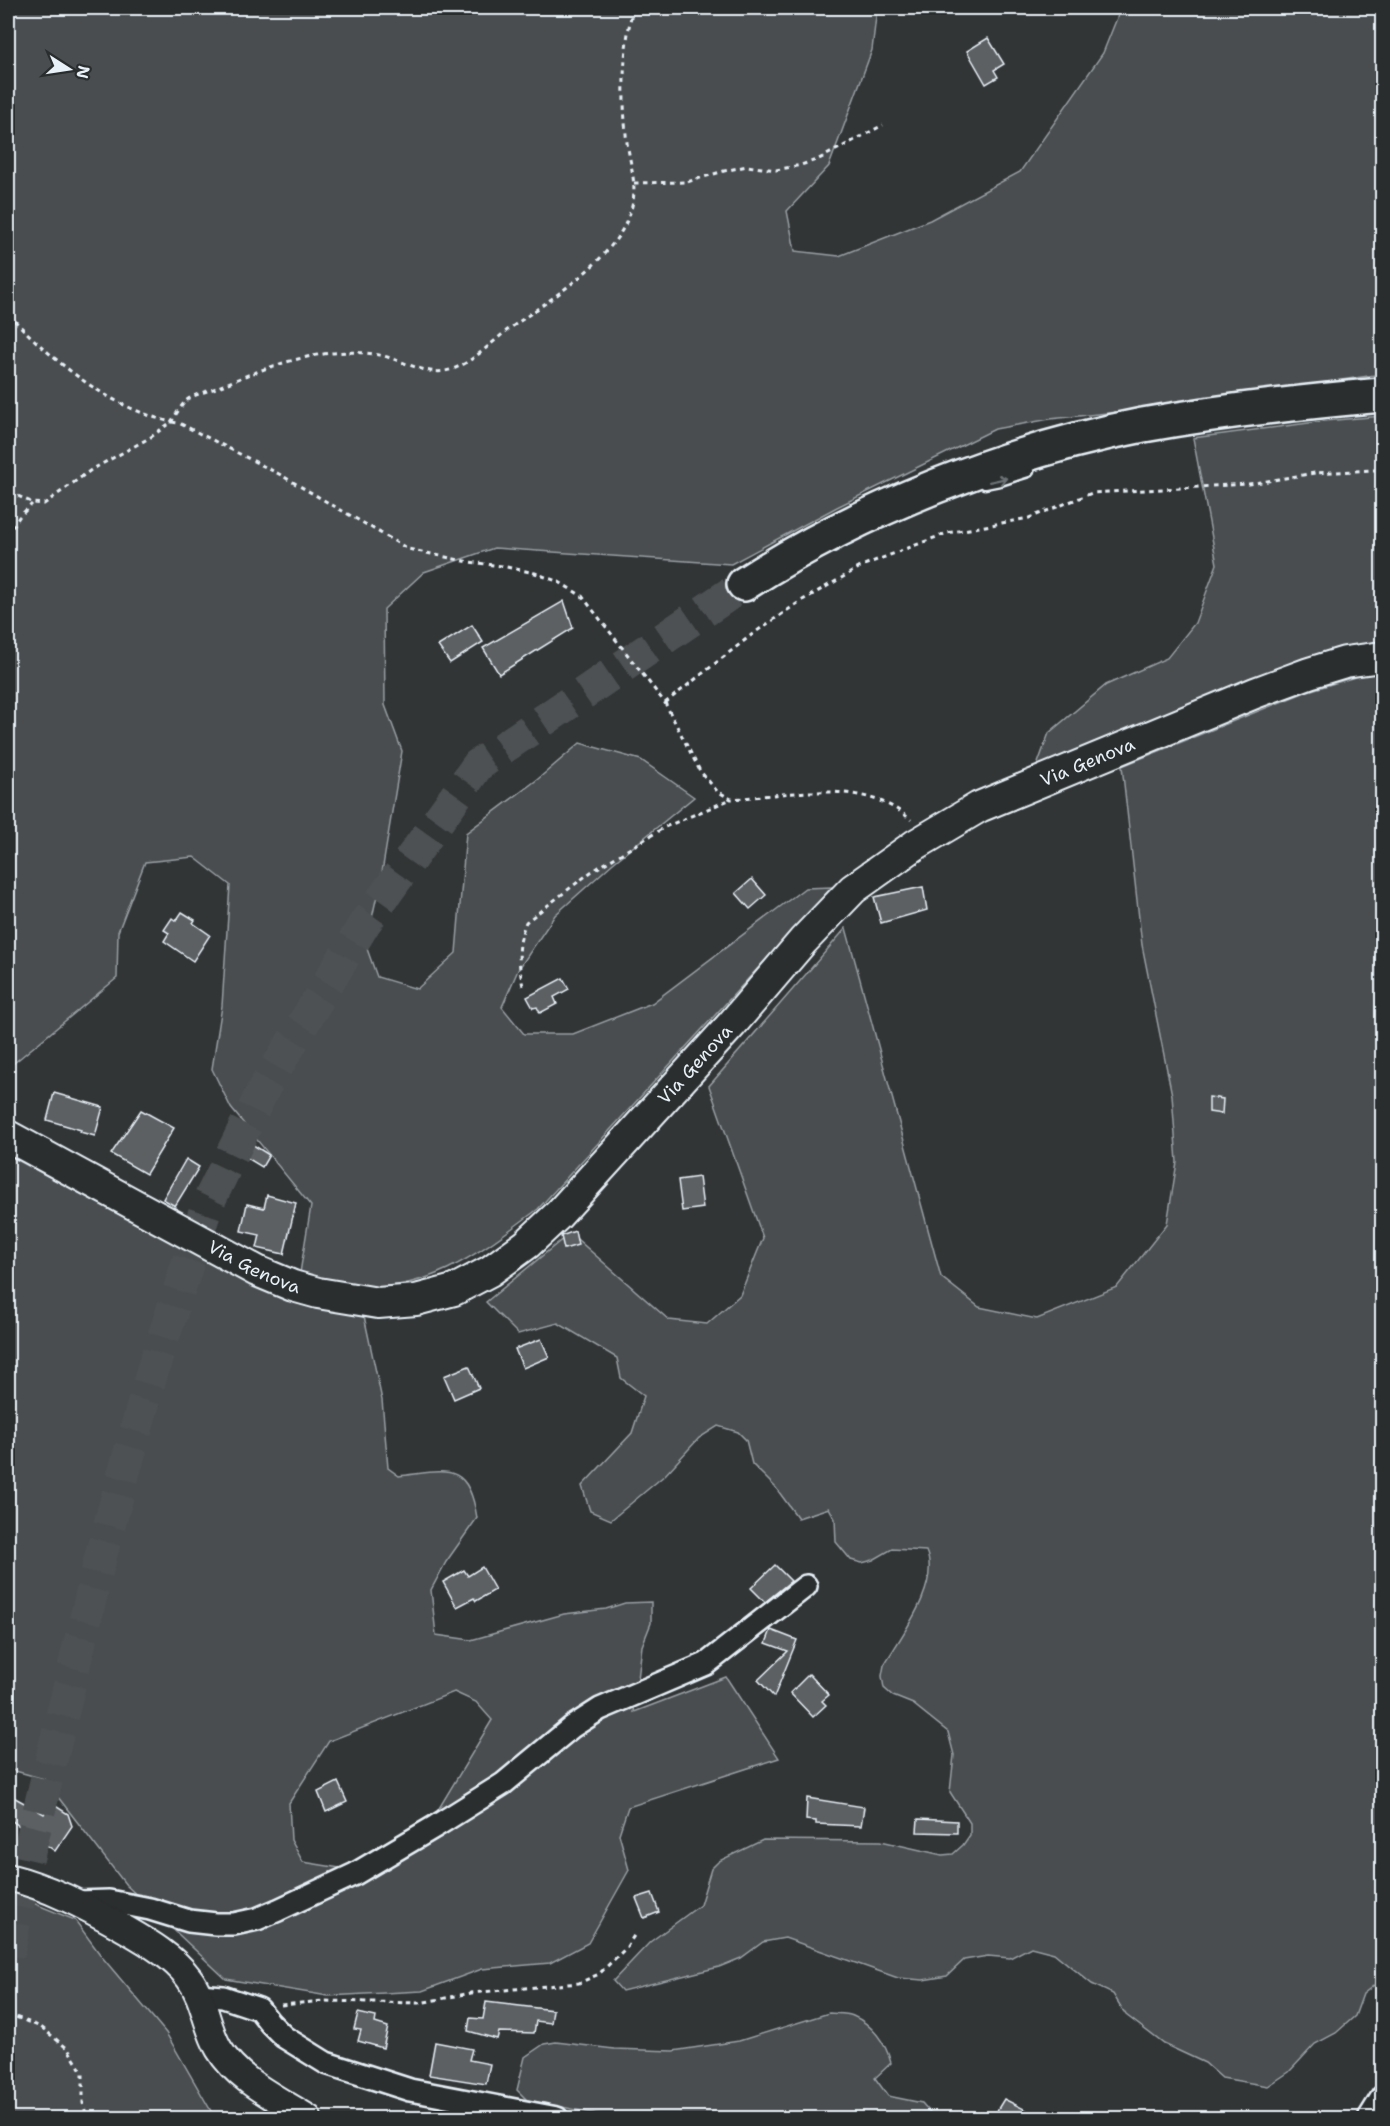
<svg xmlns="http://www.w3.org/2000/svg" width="1390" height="2126" font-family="'Shantell Sans',sans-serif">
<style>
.green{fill:#494d4f;stroke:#989fa4;stroke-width:1.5;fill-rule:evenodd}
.building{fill:#5c6063;stroke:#e8f1f8;stroke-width:1.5}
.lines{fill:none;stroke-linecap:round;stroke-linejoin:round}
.trunk-tunnel{stroke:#4d5153;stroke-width:33;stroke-dasharray:33 16;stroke-linecap:butt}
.service-casing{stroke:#e8f1f8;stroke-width:15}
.minor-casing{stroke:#e8f1f8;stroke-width:26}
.tertiary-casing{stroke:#e8f1f8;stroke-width:30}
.secondary-casing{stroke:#e8f1f8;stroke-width:34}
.trunk-casing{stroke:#e8f1f8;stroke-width:38}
.path{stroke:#e8f1f8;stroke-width:3;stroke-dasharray:4.5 4.5;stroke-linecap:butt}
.service{stroke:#2a2d2e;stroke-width:10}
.minor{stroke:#2a2d2e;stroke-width:21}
.tertiary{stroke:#2a2d2e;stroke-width:26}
.secondary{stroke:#2a2d2e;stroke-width:30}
.trunk{stroke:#2a2d2e;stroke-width:33}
.oneway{stroke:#6c7275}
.labels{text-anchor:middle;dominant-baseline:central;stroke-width:4.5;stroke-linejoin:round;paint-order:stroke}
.street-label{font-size:18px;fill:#e8f1f8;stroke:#2a2d2e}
</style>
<rect width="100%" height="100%" fill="#323536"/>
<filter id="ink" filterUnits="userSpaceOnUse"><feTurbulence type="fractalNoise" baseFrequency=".0167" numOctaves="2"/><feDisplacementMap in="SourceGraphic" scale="12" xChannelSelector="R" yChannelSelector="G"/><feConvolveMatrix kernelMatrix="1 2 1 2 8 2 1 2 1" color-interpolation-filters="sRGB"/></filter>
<g filter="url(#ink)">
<g class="green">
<path d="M8,8H877L872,50L829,166L787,211L795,251L839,256L930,220L1020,172L1103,53L1121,8H1382V374L1136,410L1050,419L995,429L837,507L731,564L494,548L424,572L384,609L385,705L402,751L382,872L366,946L377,977L417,989L456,953L466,833L538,779L580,743L641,760L694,797L612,864L555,915L518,970L502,1007L524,1034H573L652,1003L805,888L832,887L538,1209C483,1250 428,1295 353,1286C336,1283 317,1277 300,1273L311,1206L231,1108L212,1069L222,1006L230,885L194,857L145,862L118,932L117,978L8,1068Z"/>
<path d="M1382,416V644L1342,647L1037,766L1049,733L1106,685L1167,658L1195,623L1217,564L1193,438L1324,421Z"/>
<path d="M1372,672H1382V1979L1363,1994L1355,2016L1336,2033L1315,2044L1289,2072L1268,2086L1222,2078L1205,2063L1164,2044L1126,2015L1113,1994L1092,1984L1054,1953L1031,1947L1010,1958L988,1956L964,1960L947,1976L923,1980L898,1978L785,1938L763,1942L741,1958L719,1967L622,1991L613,1981L650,1942L700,1905L711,1869L719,1861L763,1840L881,1841L942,1855L953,1854L963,1845L970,1835V1823L950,1792L954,1755L948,1732L913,1704L893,1696L884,1688L882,1676L884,1665C901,1636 941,1585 926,1551L892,1549L873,1560L862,1563L851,1560L836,1542L835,1519L829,1508L798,1518L776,1488L752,1464L746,1440L738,1432L718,1426L699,1438L665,1475L611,1520L590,1511L582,1486L632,1433L644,1396L621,1378L617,1358L558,1323L518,1334L486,1302L570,1233L669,1320L707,1324L740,1295L763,1238L709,1086L846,928L941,1277L979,1307L1037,1319L1117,1287L1167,1224L1177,1162L1172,1095L1142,945L1122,766L1308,691Z"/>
<path d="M8,1155L237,1277L283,1298L321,1308L364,1316L382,1400L388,1468L399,1476C446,1471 468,1460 477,1518L446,1562L431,1590L436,1635L471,1640L564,1614L606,1609L625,1603L651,1602V1623L642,1646L634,1712L726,1677L779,1758L628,1807L619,1834L629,1870L588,1943L550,1963L482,1969L422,1991L328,1996L226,1979L126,1885L44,1779L8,1769ZM454,1692L476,1702L492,1720L435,1815L346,1869L303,1862L291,1840L289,1803L329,1741Z"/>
<path d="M8,1893L75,1920L102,1957L166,2033L215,2118H8Z"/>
<path d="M829,2013C836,2014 846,2013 853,2016C872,2024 886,2043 891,2063L875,2078L888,2096L922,2103L935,2118H617L527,2100L517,2090L525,2057L544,2044L556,2042L614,2049L673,2051L739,2041Z"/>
</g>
<g class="building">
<path d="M988,38L1004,64L994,70L998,77L986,84L967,51Z"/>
<path d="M564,601L573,628L499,674L483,648Z"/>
<path d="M472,625L483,642L450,663L438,646Z"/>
<path d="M752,879L766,895L750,909L736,893Z"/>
<path d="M923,887L927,910L881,923L874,897Z"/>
<path d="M182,912L195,920L193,923L210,935L193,961L164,941L169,933L164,930L172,918L176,921Z"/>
<path d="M563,978L569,989L554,997L557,1004L540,1013L537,1007L533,1008L527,997Z"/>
<path d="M54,1093L103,1107L95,1136L80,1132L81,1130L47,1120Z"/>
<path d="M1209,1097L1223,1099L1222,1114L1209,1112Z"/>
<path d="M141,1110L174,1128L146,1174L111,1154Z"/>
<path d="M247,1141L269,1155L262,1167L239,1153Z"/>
<path d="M186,1159L199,1167L175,1206L163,1199Z"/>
<path d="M699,1177L703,1208L682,1211L678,1180Z"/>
<path d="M267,1195L296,1203L284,1254L257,1248L260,1235L241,1231L247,1204L264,1208Z"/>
<path d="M575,1231L578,1245L564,1249L561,1236Z"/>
<path d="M541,1339L549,1357L523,1368L515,1349Z"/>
<path d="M469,1366L479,1388L454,1399L444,1376Z"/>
<path d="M775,1565L791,1581L765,1602L751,1588Z"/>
<path d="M482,1567L495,1590L476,1601L474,1598L457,1607L443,1582L464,1570L468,1576Z"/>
<path d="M771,1630L797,1640L774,1697L758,1680L788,1651L766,1643Z"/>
<path d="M809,1674L829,1695L822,1701L826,1705L813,1717L790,1693Z"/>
<path d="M338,1782L347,1802L326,1812L318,1792Z"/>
<path d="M8,1794L44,1814L51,1803L68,1814L72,1826L55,1851L8,1818Z"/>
<path d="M807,1798L864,1807L861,1826L816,1824V1821L806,1820Z"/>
<path d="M918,1819L957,1821V1833L917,1832Z"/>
<path d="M652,1893L659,1912L644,1918L636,1898Z"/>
<path d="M486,2002L553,2010L551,2023L536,2021L534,2033L499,2032L497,2039L468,2031L470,2018L483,2019Z"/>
<path d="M358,2013L376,2017L375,2023L388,2027L383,2048L358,2041L361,2030L354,2029Z"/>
<path d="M435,2042L472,2049L469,2060L490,2064L486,2084L429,2075Z"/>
<path d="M1004,2099L1042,2118H1007L996,2112Z"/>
</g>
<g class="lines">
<path class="trunk-tunnel" d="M8,1955L25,1869L101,1555L153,1369L207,1205L264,1088L364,924L478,765L744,584"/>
<defs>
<path id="service" d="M985,483L1000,480L1028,471"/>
<g id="minor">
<path d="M78,1902L109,1901L150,1909L189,1921L216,1924H234L257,1919L278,1910L355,1874L436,1826L503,1784L572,1727L600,1709L706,1664L806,1586"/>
<path d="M199,1995L223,1997L259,2009L270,2023L284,2037L326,2063L410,2090L557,2118"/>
<path d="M1369,2118L1382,2097"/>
</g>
<path id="tertiary" d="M8,1877C48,1887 83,1905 120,1926C144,1940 172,1955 189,1978C205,1999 206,2027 219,2049C238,2081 278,2099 308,2118"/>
<g id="secondary">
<path id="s1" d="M8,1136L257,1271L293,1286L318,1293L378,1303L416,1300L454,1290L490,1271L527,1244L558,1215L732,1024L803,941L853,889L915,845L979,807L1255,693L1309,673L1345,662L1382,657"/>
</g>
<path id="trunk" d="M744,584C860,509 1007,451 1143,425C1222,411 1302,402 1382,395"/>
</defs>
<use href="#service" class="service-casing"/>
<use href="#minor" class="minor-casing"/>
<use href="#tertiary" class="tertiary-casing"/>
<use href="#secondary" class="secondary-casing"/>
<use href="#trunk" class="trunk-casing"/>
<g class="path">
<path d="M634,183L687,182L724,171L747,166L776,170L801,165L819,159L883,125"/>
<path d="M8,314C54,361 105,406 171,422C176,415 181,405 187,400C195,394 208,391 216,388C266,367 325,344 379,355C400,359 425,375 445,371C466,368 489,345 505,332C546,301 619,260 632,206C638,182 628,158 626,134C622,92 623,49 633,8"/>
<path d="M18,496L33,503L44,504L91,470L151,437L171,422L179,423L279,474L408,549L469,562L502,566L535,573L559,582L582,596L665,703L700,771L717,791L731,799C788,795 864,777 911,820"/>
<path d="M8,535L19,517L32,504"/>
<path d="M665,703L754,633L801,601L864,565L947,533L1029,518L1092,493L1249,484L1315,473L1375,470L1382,473"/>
<path d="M523,986C518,964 517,943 526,922L591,872L665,827L731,799"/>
<path d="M281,2005L323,2001L420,2003L471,1993L579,1983L599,1974L626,1948L635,1934"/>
<path d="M8,2014L41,2027L68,2049L83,2073V2103L87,2118"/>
</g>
<use href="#service" class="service"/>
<use href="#minor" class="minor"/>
<use href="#tertiary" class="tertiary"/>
<use href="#secondary" class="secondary"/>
<use href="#trunk" class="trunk"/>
</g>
<defs><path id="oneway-shaft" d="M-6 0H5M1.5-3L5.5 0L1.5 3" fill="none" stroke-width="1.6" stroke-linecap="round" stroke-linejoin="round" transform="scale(1.5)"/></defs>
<use class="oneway" href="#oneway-shaft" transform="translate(998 480) rotate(-12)"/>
</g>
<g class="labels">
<g class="street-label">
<text stroke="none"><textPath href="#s1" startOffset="1323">Via Genova</textPath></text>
<text stroke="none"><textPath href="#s1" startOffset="819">Via Genova</textPath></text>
<text stroke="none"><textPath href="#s1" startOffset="279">Via Genova</textPath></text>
</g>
</g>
<rect width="1390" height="2126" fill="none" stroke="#2a2d2e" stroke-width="30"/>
<rect x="15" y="15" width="1360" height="2096" fill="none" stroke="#e8f1f8" stroke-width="2" filter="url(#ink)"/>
<g transform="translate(69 69) rotate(102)" stroke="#2a2d2e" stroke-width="4.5" paint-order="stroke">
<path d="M0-4.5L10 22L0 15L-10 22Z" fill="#e8f1f8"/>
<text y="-9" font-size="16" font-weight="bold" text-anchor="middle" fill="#e8f1f8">N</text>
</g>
</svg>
